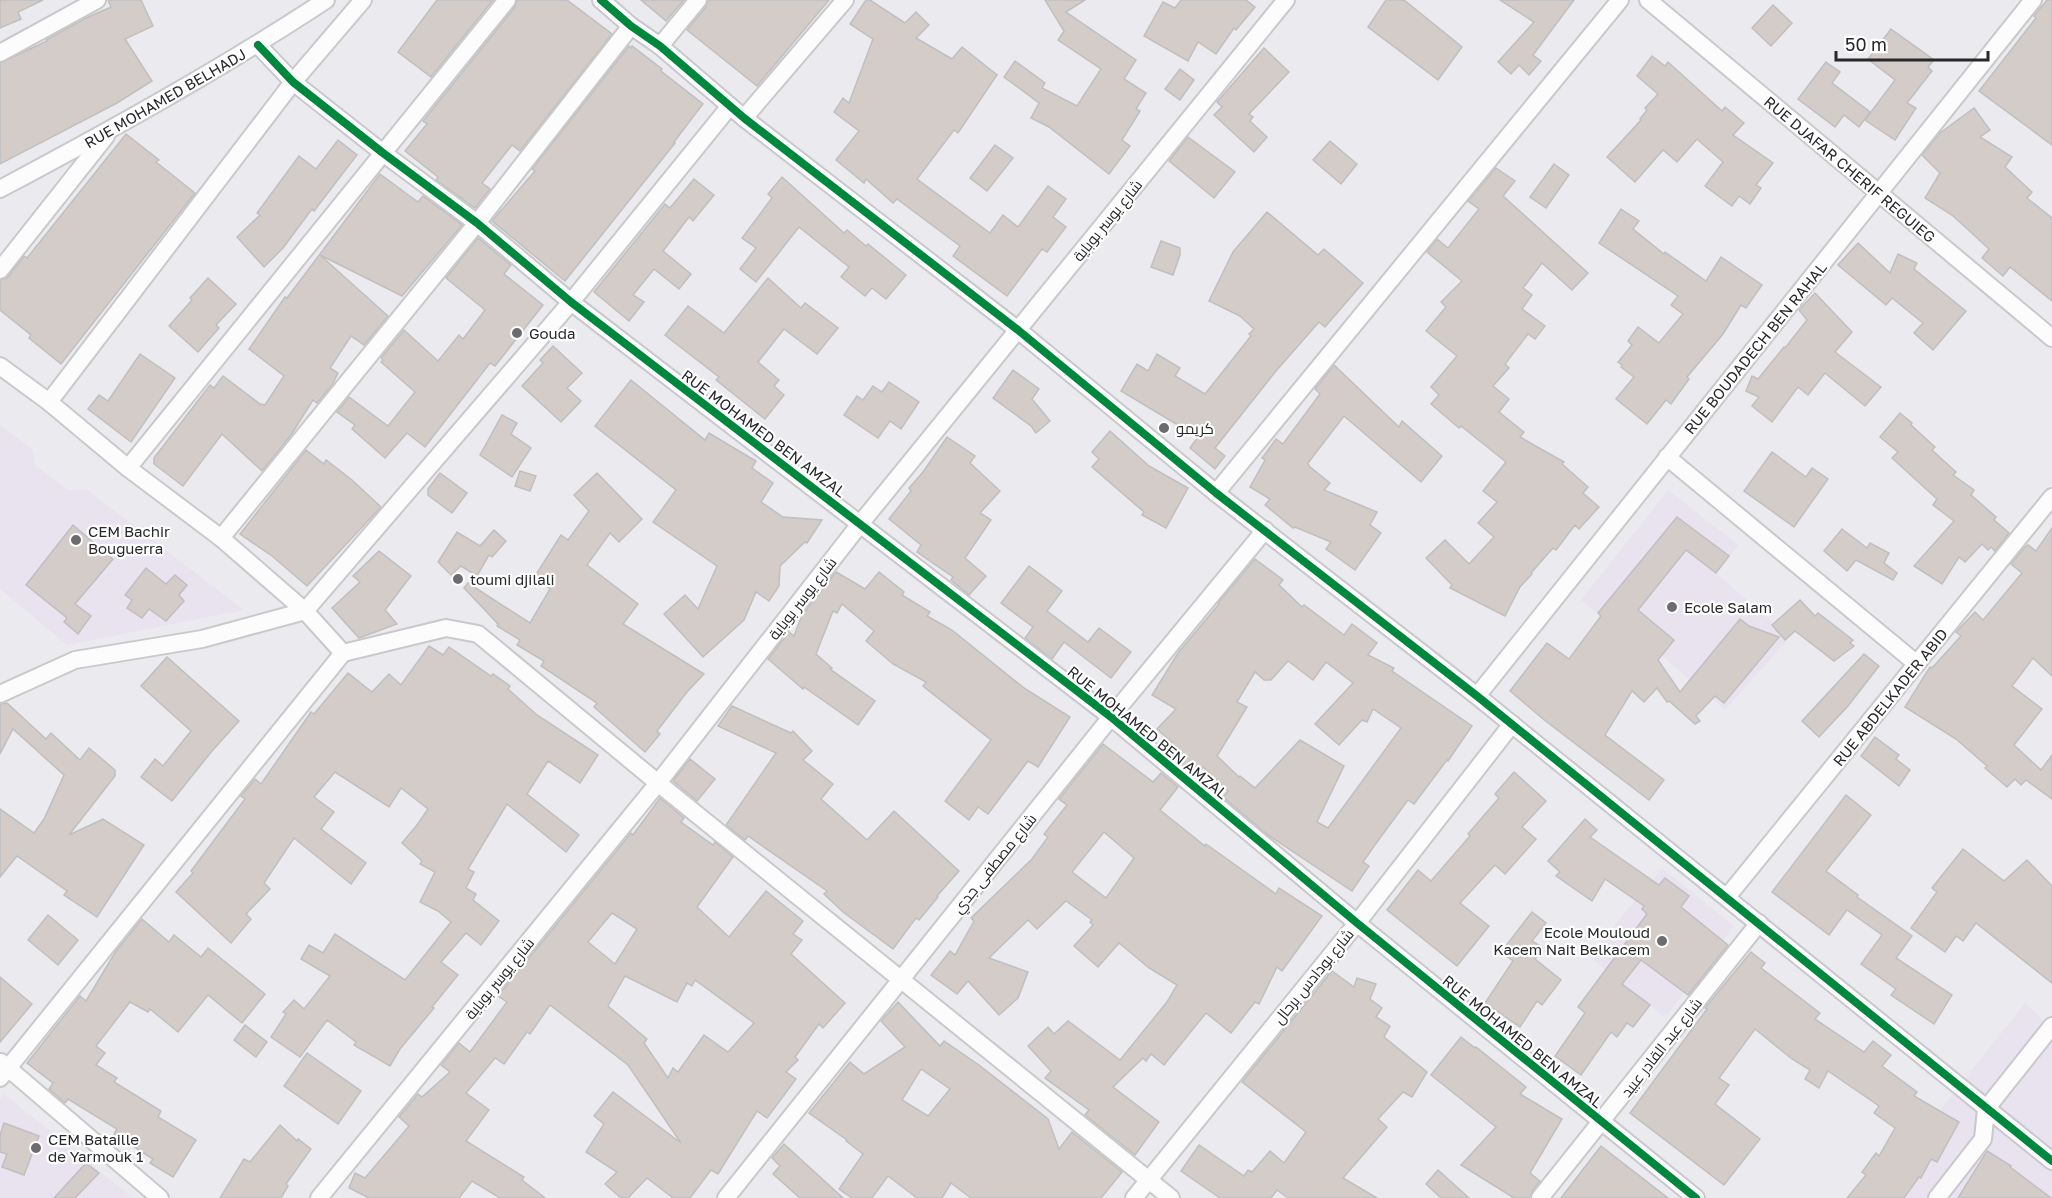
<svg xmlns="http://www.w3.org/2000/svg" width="2052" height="1198" font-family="'Golos Text',Cairo,sans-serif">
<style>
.commercial{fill:#e9e3f0}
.building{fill:#d3ccc9;stroke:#c0bfc0;stroke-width:1.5;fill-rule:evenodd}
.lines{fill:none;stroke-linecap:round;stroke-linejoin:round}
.street-casing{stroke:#c9c9cb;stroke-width:20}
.street{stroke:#fcfcfd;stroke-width:16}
.cycleway-casing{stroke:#fff;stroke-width:11}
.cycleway{stroke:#00873e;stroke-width:8}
.poi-dot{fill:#6c6c6f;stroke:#fff;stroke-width:2}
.labels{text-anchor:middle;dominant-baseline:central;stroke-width:4.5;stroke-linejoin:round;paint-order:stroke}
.street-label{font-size:15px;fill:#27282a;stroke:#fff}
.poi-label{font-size:15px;fill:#27282a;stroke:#fff;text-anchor:start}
</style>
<rect width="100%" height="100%" fill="#ebebef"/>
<g class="commercial">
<path d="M0,425L33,450L35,465L68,490L86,489L244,610L67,645L0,589Z"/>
<path d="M1668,490L1739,545L1716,573L1790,637L1725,710L1662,656L1657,662L1581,600Z"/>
<path d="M1662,868L1734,926L1665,1018L1589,956Z"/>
<path d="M2025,1003L2052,1028V1198H1870Z"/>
<path d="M4,1094L133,1198H0V1099Z"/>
</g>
<g class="building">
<path d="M0,0H43L18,12L21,19L0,28Z"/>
<path d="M108,0H141L153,26L125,39L152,81L117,103L0,164V63L47,41L46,40L86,18L111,7Z"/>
<path d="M437,0H493L431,77L398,52Z"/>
<path d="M517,0H567L612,34L520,151L512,145L482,183L490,189L475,208L436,180L438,177L405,151L427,124L423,121L515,7Z"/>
<path d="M641,0H684L666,21Z"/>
<path d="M708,0H829L757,86L687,30L706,7Z"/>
<path d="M866,0H870L905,23L916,12L929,25L916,38L952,59L962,47L997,75L958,133L954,130L917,179L990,233L1003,215L1018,227L1048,186L1066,199L1053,217L1066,227L1047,252L1042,249L1007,296L953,256L960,246L897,199L893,203L866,179L864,183L836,160L859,131L834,112L843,98L849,103L873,39L850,24Z"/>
<path d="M1045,0H1085L1066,12L1136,60L1124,79L1146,93L1136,109L1140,111L1122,140L1130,146L1109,174L1049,127L1031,118L1039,103L1004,77L1015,61L1045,83L1042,88L1077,106L1101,69L1058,40L1064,31Z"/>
<path d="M1181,0H1246L1255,7L1236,30L1234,28L1216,54L1198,42L1188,61L1144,36L1163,2L1175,8Z"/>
<path d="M1386,0H1404L1462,47L1438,80L1368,27Z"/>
<path d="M1500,0H1574L1533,55L1541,61L1529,75L1519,65L1511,74L1498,62L1534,22Z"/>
<path d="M2047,0H2052V145L1979,91L2036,18L2034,16Z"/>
<path d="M1773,5L1792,23L1771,46L1752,28Z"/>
<path d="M1891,29L1934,60L1928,67L1932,71L1907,103L1916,108L1895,140L1865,120L1895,80L1868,59Z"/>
<path d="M629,46L631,48L632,46L662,69L661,71L703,104L674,142L675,143L565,281L492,221L535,171L532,169Z"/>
<path d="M1264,48L1289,72L1249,114L1253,117L1250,121L1267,137L1254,152L1214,115L1222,107L1217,102Z"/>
<path d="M1652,56L1665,66L1668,62L1722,111L1725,107L1744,123L1733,135L1773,163L1756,185L1761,188L1750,204L1739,196L1732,206L1705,186L1723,162L1697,139L1677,162L1663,150L1635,182L1607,157L1641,120L1640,119L1647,110L1645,108L1658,94L1637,76Z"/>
<path d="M1826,62L1840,72L1832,83L1870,112L1859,127L1844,115L1835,127L1798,99Z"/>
<path d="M1180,69L1194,80L1180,100L1165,89Z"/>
<path d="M1974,108L1990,130L1980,137L2012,157L2005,167L2032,192L2027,198L2052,218V301L2010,267L2003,276L1982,258L1989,249L1952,215L1925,198L1940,173L1922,155L1940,133Z"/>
<path d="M126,134L159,160L156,162L195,193L61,364L29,338L31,335L0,310V280L8,277L24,256L27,258Z"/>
<path d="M1188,137L1235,172L1214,198L1169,161Z"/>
<path d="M338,140L357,155L314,211L312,209L283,248L264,267L237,237L260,215L257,213L299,156L316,169Z"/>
<path d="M1330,141L1357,164L1341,184L1313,160Z"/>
<path d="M995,145L1013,158L987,191L970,178Z"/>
<path d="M1554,164L1569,175L1546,208L1530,197Z"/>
<path d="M1496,168L1515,181L1503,196L1588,273L1572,290L1542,263L1523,288L1532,295L1522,309L1545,326L1535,339L1528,334L1505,364L1509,368L1493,386L1509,399L1499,412L1524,432L1520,437L1564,462L1562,464L1588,487L1583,493L1599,507L1579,529L1575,525L1556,550L1553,548L1531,573L1532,574L1520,587L1505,616L1450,588L1452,585L1426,558L1445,540L1469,564L1494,537L1478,523L1497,502L1483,491L1506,462L1461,426L1459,428L1431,404L1439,395L1431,387L1457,356L1426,331L1446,307L1441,302L1462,281L1427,252L1437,239L1448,248L1479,209L1468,201Z"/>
<path d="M380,174L418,202L423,196L462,225L402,296L320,255L388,316L364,345L351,336L330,368L338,373L332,385L317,403L313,400L291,435L262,471L222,434L183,486L154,464V458L210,385L214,388L223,376L260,404L265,405L284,376L249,349L285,297L287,298Z"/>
<path d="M782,177L844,233L847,230L866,246L868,244L906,275L886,299L872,288L865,296L841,277L849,267L799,227L756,282L740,269L756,248L742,238L772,198L768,194Z"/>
<path d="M694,179L714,195L693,221L689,217L663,251L691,274L679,289L654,269L633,295L644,302L629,321L594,292L665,204L670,208Z"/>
<path d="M1621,209L1639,221L1633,229L1664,254L1665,252L1706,281L1721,257L1762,285L1746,308L1741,305L1723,334L1687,377L1689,379L1671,404L1666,400L1647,424L1616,399L1634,377L1621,367L1622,365L1618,362L1632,345L1628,341L1638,327L1659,343L1683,314L1671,305L1678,296L1599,243Z"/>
<path d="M1267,212L1318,255L1324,249L1363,283L1325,327L1319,322L1276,371L1215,448L1225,456L1215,469L1190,448L1198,437L1121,391L1137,364L1148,371L1157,354L1180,368L1175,376L1205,394L1251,336L1249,334L1254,329L1240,316L1209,301L1233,252Z"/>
<path d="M478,238L511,265L504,274L543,305L495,366L490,363L425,447L407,433L385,458L352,429L355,425L337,412L349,397L388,426L415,392L381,362L383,360L381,358L404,330L438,361L459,335L463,339L485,310L446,278Z"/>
<path d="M1161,241L1180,248V255L1173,275L1151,267Z"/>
<path d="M1858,243L1890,273L1898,254L1917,263L1914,269L1966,311L1933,350L1914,333L1923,323L1892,298L1886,305L1838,265Z"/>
<path d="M208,278L236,304L216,325L219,328L198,352L169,326L192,300L190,298Z"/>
<path d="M768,278L801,308L805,303L838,328L817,354L784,329L758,362L779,380L774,386L784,395L765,419L716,380L719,377L665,335L688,306L724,333Z"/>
<path d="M1815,293L1852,332L1835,352L1881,387L1865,406L1825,373L1808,395L1798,387L1772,422L1752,406L1759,397L1746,391L1752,376L1758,379L1784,347L1785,348L1807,320L1799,310Z"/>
<path d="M553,346L582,373L567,388L581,401L561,422L522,386L543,363L540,360Z"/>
<path d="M140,354L175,378L131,442L88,409L99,395L108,401Z"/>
<path d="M1334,365L1399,427L1402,421L1442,456L1421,482L1344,416L1308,463L1309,466L1330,483L1324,490L1377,512L1370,525L1381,533L1355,570L1326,549L1331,542L1295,527L1293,528L1265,505L1270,499L1250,487L1265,460L1262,458L1276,439L1283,444L1320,394L1315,389Z"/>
<path d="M1013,370L1039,389L1032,399L1050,421L1036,433L1031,426L993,398Z"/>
<path d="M631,380L705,440L709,433L756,461L752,468L773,483L761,502L783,517L822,520L807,543L805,542L780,566L779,586L769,601L756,592L744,620L703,657L664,614L685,595L698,609L717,566L653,522L676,490L595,426Z"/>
<path d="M889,382L919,402L901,429L890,421L878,438L844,415L857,396L863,400L873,386L882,392Z"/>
<path d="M1900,413L1912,423L1911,425L1935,447L1932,450L1956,472L1953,475L1974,490L1971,495L1996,517L1994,520L2009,533L1995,551L1991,547L1988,550L1982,544L1965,562L1959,557L1942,584L1914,566L1954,521L1933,505L1937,499L1892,458L1898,452L1880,437Z"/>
<path d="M502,415L517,423L511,434L531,448L512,477L480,455Z"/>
<path d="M1110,431L1149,466L1188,488L1166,528L1142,515L1144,512L1092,467L1099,459L1092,452Z"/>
<path d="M947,437L975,456L970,463L1000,491L980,513L991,520L965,558L986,576L969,595L951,580L953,577L917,552L921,545L889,519L911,491L909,488L923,472Z"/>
<path d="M306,450L324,464L326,460L352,480L381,507L307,586L272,556L240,534Z"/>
<path d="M1772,452L1806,477L1812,468L1828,479L1794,527L1744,491Z"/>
<path d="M520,471L536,476L530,491L515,486Z"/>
<path d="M440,473L467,493L452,513L428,495V489Z"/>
<path d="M597,473L642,519L619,542L610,533L587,565L638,604L623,624L704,674L687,692L657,731L660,734L645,752L594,707L597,703L541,666L544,661L517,645L520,640L497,626L498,624L464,588L468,583L530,623L550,589L535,576L561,535L568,540L589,511L574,495Z"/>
<path d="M1677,517L1729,556L1716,573L1686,550L1638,610L1674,640L1658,660L1680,692L1740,619L1749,626L1779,637L1724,703L1715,696L1696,716L1700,721L1695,724L1669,701L1667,702L1657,688L1644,702L1632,691L1605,735L1664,780L1649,800L1543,719L1510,691L1547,643L1569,659L1601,616L1598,613Z"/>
<path d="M73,525L113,559L75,604L91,616L78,634L64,622L67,618L26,585Z"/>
<path d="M2052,528V676L2033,658L2012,686L2042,709L2014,745L2041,770L2052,755V799L2026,780L2021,785L2015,779L2007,787L1985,768L1987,766L1956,739L1905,707L1930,667L1932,668L1961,636L1956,632L1975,612L1983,620L2022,573L2011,564L2025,547L2028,545L2036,551Z"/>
<path d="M1842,529L1867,548L1870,543L1889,553L1884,563L1897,573L1893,580L1856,560L1847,571L1824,551Z"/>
<path d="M494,530L506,541L492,557L489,555L477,576L461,566L451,575L438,562L457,532L480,546Z"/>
<path d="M379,551L411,576L385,610L397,624L359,638L332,608L360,582L353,576Z"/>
<path d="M1255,559L1283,580L1279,585L1302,607L1304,605L1344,635L1352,624L1377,643L1368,655L1394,668L1392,671L1472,726L1448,761L1447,760L1414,804L1408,800L1377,842L1363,862L1369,866L1352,891L1268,835L1223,797L1228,791L1203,767L1197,775L1174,756L1180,750L1157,729L1176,709L1152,695L1178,653L1219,604L1218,603ZM1288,661L1313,680L1326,662L1353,683L1315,724L1339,745L1362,720L1367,722L1373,709L1401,728L1328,828L1317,822L1344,766L1300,740L1255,788L1240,776L1239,777L1217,756L1247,707L1237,702L1255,672L1264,680H1271Z"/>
<path d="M1029,566L1062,591L1047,611L1088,642L1099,628L1131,652L1111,678L1064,642L1052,659L1025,638L1033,627L1001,603Z"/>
<path d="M146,568L166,584L175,575L187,585L179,595L184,601L166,621L149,609L142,618L127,608L132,600L125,595Z"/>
<path d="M836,572L865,589L879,572L904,592L902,595L930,612L927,616L952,630L1024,688L1070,717L1038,767L1028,761L988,814L978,807L969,820L945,801L991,740L923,686L926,682L893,664L866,641L874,631L842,604L837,613L833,611L816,654L832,668L830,669L875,701L858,725L804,687L803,689L768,659L789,632L794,636L802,615Z"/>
<path d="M1800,600L1815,616L1818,613L1853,640L1850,643L1854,646L1834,661L1795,631L1785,640L1772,625Z"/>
<path d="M429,646L443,655L449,647L491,676L493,674L510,686L508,689L537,715L598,755L580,783L548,761L527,794L579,835L566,852L507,804L468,869L474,872L466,888L476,894L473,900L499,921L481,945L466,933L441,962L458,975L432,1007L434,1008L400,1049L390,1066L354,1045L356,1042L327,1020L300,1057L271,1037L286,1014L283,1012L294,1000L304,1009L330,976L301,959L309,945L323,953L335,934L405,980L451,922L438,911L420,902L435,872L420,864L422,861L402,843L417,825L428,809L401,788L389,807L335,772L314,797L334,812L321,829L366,863L351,884L294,838L264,883L270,889L246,914L251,919L231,943L176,892L193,873L191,871L245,799L241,796L255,779L261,784L311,712L314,714L348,673L372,692L389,674L401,685Z"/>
<path d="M1864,654L1879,666L1848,706L1819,737L1802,721Z"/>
<path d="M167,657L239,721L212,751L172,801L141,777L155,759L163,766L191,731L141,686Z"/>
<path d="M7,703L46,739L51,733L80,760L89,748L115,770V776L69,835L103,819L144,845L97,917L64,895L67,891L17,856L0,877V809L34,833L44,819L64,775L13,729L0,754V704Z"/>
<path d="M732,706L791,733L793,731L812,751L803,760L833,784L821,799L867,840L894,811L959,871L937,896L938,897L919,920L916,918L893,949L843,912L824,894L827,891L748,836L745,840L726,825L776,753L718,726Z"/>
<path d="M1875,737L1899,755L1896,759L1910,770L1899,786L1861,756Z"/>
<path d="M1103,744L1153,782L1161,773L1178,787L1160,810L1205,846L1206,844L1276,894L1279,888L1322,916L1282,971L1277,967L1259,1004L1255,1002L1231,1033L1206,1013L1164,1065L1151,1054L1146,1061L1143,1058L1113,1087L1159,1122L1135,1155L1085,1115L1089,1110L1045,1078L1051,1071L1028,1046L1048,1027L1054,1034L1068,1021L1120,1060L1167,1002L1177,985L1149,968L1119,943L1098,967L1074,946L1093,925L1090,922L1092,920L1066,901L1037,929L1028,920L989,958L1028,972L1018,998L999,1015L968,981L957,994L931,975L950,951L955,955L974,921L971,918L1032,859L1048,837L1044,834L1067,805L1059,799ZM1104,832L1134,858L1106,898L1072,872Z"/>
<path d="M690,759L715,779L697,801L673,781Z"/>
<path d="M1514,772L1546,801L1522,827L1536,839L1505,874L1495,865L1460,903L1489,926L1457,966L1387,910L1418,870L1431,881L1470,836L1468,834L1499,798L1495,794Z"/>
<path d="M1846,795L1871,815L1826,871L1858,895L1857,897L1912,936L1896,958L1952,995L1934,1024L1891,995L1896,989L1861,964L1882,935L1847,910L1829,935L1772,892Z"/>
<path d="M660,798L684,818L681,822L713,845L715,842L733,857L697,907L729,937L766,891L803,921L793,934L802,940L791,954L845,1003L823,1028L819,1024L795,1057L798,1060L786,1072L796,1079L767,1118L757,1111L718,1174L711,1170L690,1198H673L647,1178L628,1198H621L605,1184L617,1172L586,1152L604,1124L594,1116L613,1092L681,1143L628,1065L550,1005L530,1034L527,1032L504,1064L495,1058L466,1093L489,1110L466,1141L524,1177L522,1180L545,1198H500L472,1181L459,1198H369L349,1188L355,1173L365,1178L409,1126L399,1117L418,1094L422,1097L450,1072L441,1065L459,1043L470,1052L507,1002L498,996L631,833L633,835ZM612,913L637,929L615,964L588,942ZM625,976L677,1002L687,983L692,986L695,980L754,1023L728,1052L704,1035L678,1072L673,1068L668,1078L644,1043L647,1039L608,1006Z"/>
<path d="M1585,819L1597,830L1590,837L1659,885L1665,878L1689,896L1681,907L1728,945L1688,995L1641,960L1622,984L1650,1005L1633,1027L1627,1023L1617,1037L1611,1032L1581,1075L1555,1056L1585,1013L1578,1007L1647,914L1642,909L1644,906L1605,879L1592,901L1556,876L1560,872L1548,861Z"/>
<path d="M1963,849L2004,881L2027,860L2052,886V983L1976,923L1963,941L1956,936L1945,952L1911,928L1937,892L1932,888Z"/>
<path d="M1532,912L1546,923L1532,941L1542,947L1535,959L1561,980L1542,1005L1537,1001L1520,1027L1485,1003L1513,961L1501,952Z"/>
<path d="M48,915L78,940L58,965L28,940Z"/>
<path d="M142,919L169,942L174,935L201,957L208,948L265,994L242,1023L208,995L178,1032L150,1009L148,1012L130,1002L96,1046L105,1053L96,1065L117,1078L114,1082L161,1111L158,1117L196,1140L173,1177L150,1163L153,1159L114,1134L117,1129L68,1099L65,1103L49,1089L53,1083L27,1063L80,996L86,1001L116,951Z"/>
<path d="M1751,952L1765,963L1761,968L1820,1013L1815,1019L1864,1052L1873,1041L1891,1055L1882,1066L1917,1092L1914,1096L1959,1122L1937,1162L1931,1159L1921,1178L1919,1177L1904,1198H1847L1866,1175L1862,1172L1876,1153L1879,1156L1895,1128L1874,1113L1879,1106L1828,1071L1819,1088L1805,1079L1810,1070L1792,1059L1755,1029L1719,1078L1729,1085L1715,1104L1760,1139L1724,1185L1630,1113L1707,1009L1705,1008Z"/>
<path d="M1332,971L1354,987L1357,978L1376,984L1370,999L1382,1008L1376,1017L1390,1026L1384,1037L1427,1072L1412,1097L1403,1092L1378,1119L1387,1127L1343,1178L1377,1198H1288L1277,1190L1271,1198H1220L1181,1171L1199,1145L1244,1176L1248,1170L1252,1172L1270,1151L1284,1163L1306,1132L1242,1082Z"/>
<path d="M0,977L32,1004L0,1042Z"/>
<path d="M898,1002L940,1046L944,1041L979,1065L1048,1119L1059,1149L1072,1132L1122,1172L1101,1198H971L951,1183L942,1198H917L888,1176L872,1198H852L839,1189L863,1154L846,1141L847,1140L809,1113L850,1062L864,1074L905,1047L881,1021ZM921,1069L950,1089L928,1116L902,1100Z"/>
<path d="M245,1025L267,1042L256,1057L234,1040Z"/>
<path d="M1461,1037L1475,1048L1476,1047L1526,1087L1520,1094L1562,1119L1530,1173L1540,1181L1532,1191L1530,1198H1514L1461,1165L1496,1127L1431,1075Z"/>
<path d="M307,1053L361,1091L338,1124L284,1086Z"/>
<path d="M4,1123L39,1136L24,1175L2,1167L7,1154L0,1152V1135Z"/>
<path d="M280,1125L297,1141L298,1139L311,1149L286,1184L288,1186L281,1198H220L244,1159L250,1162Z"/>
<path d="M784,1144L843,1198H800L773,1174L780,1166L772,1158Z"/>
<path d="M1601,1146L1668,1198H1561Z"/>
<path d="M1987,1151L2011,1166L2010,1167L2051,1198H1958Z"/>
<path d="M86,1163L99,1173L75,1198H54Z"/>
<path d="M1438,1170L1447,1178L1469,1198H1441L1426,1184Z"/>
</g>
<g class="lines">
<defs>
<g id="street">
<path d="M601,0L631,26L660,46L744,118L1018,330L1216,493L1477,696L2052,1161"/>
<path d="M1648,0L2052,338"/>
<path d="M258,45L293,82L383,153L477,223L571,302L1111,717L1357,923L1696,1198"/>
<path d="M660,46L698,0"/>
<path d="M0,53L97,0"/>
<path d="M744,118L845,0"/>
<path d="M0,189C111,130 221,69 326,0"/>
<path d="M0,270L106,136"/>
<path d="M0,366L49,402L128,468L221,538L305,611L343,653"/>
<path d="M49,402L293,82L363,0"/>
<path d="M1667,457L1917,664"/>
<path d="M128,468L507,0"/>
<path d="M1216,493L1620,0"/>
<path d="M221,538L477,223L631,26"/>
<path d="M0,694L75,660L202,639L305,611L571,302L730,106"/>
<path d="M1477,696L2033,0"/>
<path d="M1727,897L2052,497"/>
<path d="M1,1062L160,1198"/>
<path d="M0,1078L343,653L446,628L478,634L658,783L1171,1198"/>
<path d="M319,1198L658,783L860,524L1286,0"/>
<path d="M726,1198L1111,717L1265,530"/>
<path d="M1134,1198L1357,923L1512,724"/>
<path d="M1540,1198L1759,923"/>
<path d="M1937,1198L1983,1139L1986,1109L2052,1026"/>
</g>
</defs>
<use href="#street" class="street-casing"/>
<use href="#street" class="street"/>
<defs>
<g id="cycleway">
<path d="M601,0L631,26L660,46L744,118L1018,330L1216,493L1477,696L2052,1161"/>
<path d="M258,45L293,82L383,153L477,223L571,302L1111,717L1357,923L1696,1198"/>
</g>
</defs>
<use href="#cycleway" class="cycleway-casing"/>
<use href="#cycleway" class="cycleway"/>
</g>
<g class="poi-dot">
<circle cx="517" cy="333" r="6"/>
<circle cx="1164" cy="428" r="6"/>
<circle cx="76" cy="540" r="6"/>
<circle cx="458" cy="579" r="6"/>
<circle cx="1672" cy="607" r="6"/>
<circle cx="1662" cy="941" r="6"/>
<circle cx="36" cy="1148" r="6"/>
</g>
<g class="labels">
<g class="street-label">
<text transform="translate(165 98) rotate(-30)">RUE MOHAMED BELHADJ</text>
<text transform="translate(1850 169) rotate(40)">RUE DJAFAR CHERIF REGUIEG</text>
<text transform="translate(1107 220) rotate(-51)">شارع يوسر بوباية</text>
<text transform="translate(1755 348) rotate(-51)">RUE BOUDADECH BEN RAHAL</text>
<text transform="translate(764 433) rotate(37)">RUE MOHAMED BEN AMZAL</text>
<text transform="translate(802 598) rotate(-52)">شارع يوسر بوباية</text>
<text transform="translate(1890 697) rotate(-51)">RUE ABDELKADER ABID</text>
<text transform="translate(1148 732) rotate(39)">RUE MOHAMED BEN AMZAL</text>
<text transform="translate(994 863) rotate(-51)">شارع مصطفى جدي</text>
<text transform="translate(1313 976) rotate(-51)">شارع بودادس برحال</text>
<text transform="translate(499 978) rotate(-51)">شارع يوسر بوباية</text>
<text transform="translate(1523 1041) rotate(39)">RUE MOHAMED BEN AMZAL</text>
<text transform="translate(1661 1047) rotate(-52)">شارع عبد القادر عبيد</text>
</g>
<g class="poi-label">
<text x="529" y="333">Gouda</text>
<text x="1176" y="428">كريمو</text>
<text x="88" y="531">CEM Bachir<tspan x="88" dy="17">Bouguerra</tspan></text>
<text x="470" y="579">toumi djilali</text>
<text x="1684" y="607">Ecole Salam</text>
<text x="1650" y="932" text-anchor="end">Ecole Mouloud<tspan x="1650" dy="17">Kacem Nait Belkacem</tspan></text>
<text x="48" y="1139">CEM Bataille<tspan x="48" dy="17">de Yarmouk 1</tspan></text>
</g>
</g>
<path d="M1836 51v9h152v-9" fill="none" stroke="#27282a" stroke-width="3"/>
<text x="1845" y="51" font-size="18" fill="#27282a" stroke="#ffffff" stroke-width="4.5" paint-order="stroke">50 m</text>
</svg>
